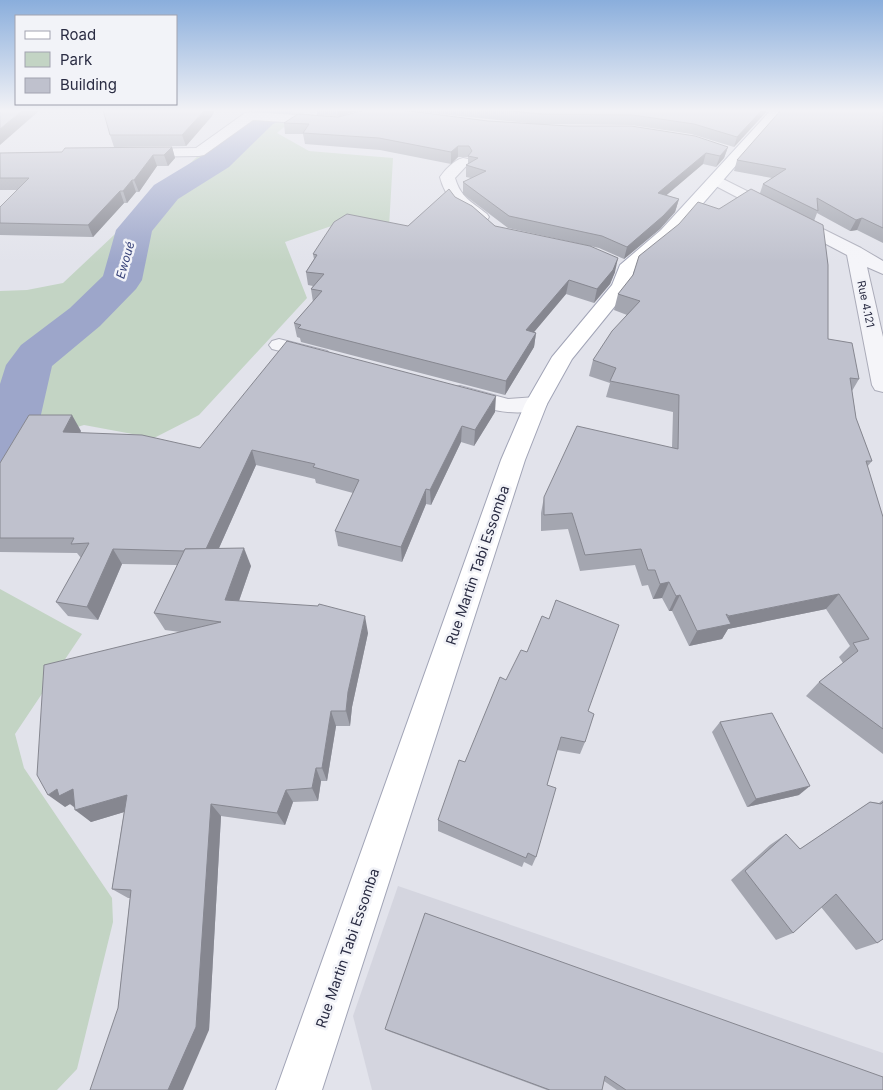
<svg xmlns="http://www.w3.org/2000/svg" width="883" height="1090" font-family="Inter,sans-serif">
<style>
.built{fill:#d4d5df}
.green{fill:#c3d4c4}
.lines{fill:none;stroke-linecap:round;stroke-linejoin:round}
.river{fill:#9da6ca;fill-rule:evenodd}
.minor-casing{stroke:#abacb9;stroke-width:2}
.primary-casing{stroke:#a1a4b6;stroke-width:2}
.minor{fill:#f5f5f9;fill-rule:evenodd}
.primary{fill:#fff;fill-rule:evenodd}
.wall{fill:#a4a6b0;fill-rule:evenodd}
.shaded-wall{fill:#868790}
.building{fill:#bfc1cd;stroke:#868790}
.labels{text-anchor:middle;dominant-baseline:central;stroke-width:5;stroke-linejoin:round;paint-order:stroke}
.far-street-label{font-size:11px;fill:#2a2c43;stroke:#f2f3f8}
.far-water-label{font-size:12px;font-style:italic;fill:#343f77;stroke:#f2f3f8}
.street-label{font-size:14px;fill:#2a2c43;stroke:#f2f3f8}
</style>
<rect width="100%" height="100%" fill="#e2e3eb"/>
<path class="built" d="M398,886L883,1053V1090H372L353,1016Z"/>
<g class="green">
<path d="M265,110H304L277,133L309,151L393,158L389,227L343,222L285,242L307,298L199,415L154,438L84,425L23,443L0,483V291L27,290L63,283L198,156L213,148L217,144Z"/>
<path d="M0,589L82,634L15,734L24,768L112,898L113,922L77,1069L57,1090H0Z"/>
</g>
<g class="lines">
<path class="river" d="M257,110H293L289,116L273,124L229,167L178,199L152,231L142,280L136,289L100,326L52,366L30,463L19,481L0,487V384L6,365L21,345L70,308L103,276L116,230L154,185L207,153L218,142Z"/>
<defs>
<g id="minor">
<path d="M250,112L327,117L334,121L327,125L253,120L204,155L199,156L136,157L131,156L129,153L131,150L136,149L196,148L245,113Z"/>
<path d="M463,158L468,159L470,162L455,178C461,198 471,201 487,214L489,217L487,220C466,226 444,195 440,177C445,170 454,160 463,158Z"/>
<path d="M717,176L861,248L883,261V274L867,267L883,337V392L875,390L872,385L847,255L712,184L709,181L712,178Z"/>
<path d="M279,339L327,351L331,355L327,359L320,361L272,349L269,345L272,341Z"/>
<path d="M460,386L508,399L536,397L544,399L547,404L544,409C510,418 485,408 452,398L449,393L452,388Z"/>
</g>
<path id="primary" d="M771,110H784L673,238L634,271L628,290L572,359L547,404L525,460L322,1090H276L501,460L525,404L552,357L612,285L620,265L661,230Z"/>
</defs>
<use href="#minor" class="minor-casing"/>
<use href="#primary" class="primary-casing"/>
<use href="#minor" class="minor"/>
<use href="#primary" class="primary"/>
</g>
<g class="wall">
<path d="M317,110H361L339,116L317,115Z"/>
<path d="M365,110H768L734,147L691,134L631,125L542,124L728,147L724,158L716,167L703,164L666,195L679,199L675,212L660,229L624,259L599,248L508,228L463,194V182L471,178L466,177V165L468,164V157H458L451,164L380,150L305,144L303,134H285L284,123L338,117ZM403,110L449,115L538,124L488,121Z"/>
<path d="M883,110V243L857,230L850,231L817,213L814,221L828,339L859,379L852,391L856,418L872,461L867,467L883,517V754L806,696L819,682L843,663L839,657L850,646L826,609L728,629L722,639L689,646L672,611H669L662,598L653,599L648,585L642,586L635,565L580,571L568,529L541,531V513L544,497L672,448L673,412L606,397L610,383L589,376L593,360L627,315L614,310L618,294L719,209L760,193L763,184L772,178L734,171L737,160Z"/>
<path d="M212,116L186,146L114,147L110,135Z"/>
<path d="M172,147L175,158L168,166H157L139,192H136L127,203H124L93,237L0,235V223L17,190H0V153L62,152Z"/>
<path d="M455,197L495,226L615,272L610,284L594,303L566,294L534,332L536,333L534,347L505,395L301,342L300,338L297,337L294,323L313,302L311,289L313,286L308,285L306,272L314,259L313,254L408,226Z"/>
<path d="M495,412L474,446L461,442L431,505L426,504L402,562L338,546L335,531L353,493L316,483L315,479L256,465L219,548L251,566L239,601L368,633L352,707L350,726H336L327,781H321L318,801L293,802L285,825L221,816L209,1030L118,1008L130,898H128L112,889L124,812L91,822L70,804L65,807L180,632L165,630L154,613L177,565L122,564L98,620L68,616L56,602L81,558L77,553L0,552V463L81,431L80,433L200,448Z"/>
<path d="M588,711L585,742L580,754L557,750L547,785L536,857L532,866L524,862L522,867L438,831V820L465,762Z"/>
<path d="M720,722L799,795L747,807L712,732Z"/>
<path d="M883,800V939L877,943L856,950L821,907L793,933L776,940L731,880L770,845L786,834L800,849L870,802L879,803Z"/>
<path d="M385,1029L883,1090H617L604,1081L602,1090H547L388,1031Z"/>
</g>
<g class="shaded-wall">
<path d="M23,110H40L0,145V129Z"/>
<path d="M205,110H215L212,116L186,146L182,135Z"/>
<path d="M338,110H361L339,116Z"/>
<path d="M762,110H768L734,147L737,137Z"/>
<path d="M458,146V157L451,164V152Z"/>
<path d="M172,147L175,158L168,166L164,155Z"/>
<path d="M728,147L724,158L716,167L720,156Z"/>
<path d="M706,153L703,164L655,205L658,193Z"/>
<path d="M153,155L157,166L139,192L134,180Z"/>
<path d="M132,180L136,192L127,203L123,191Z"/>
<path d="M120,191L124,203L93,237L88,225Z"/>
<path d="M679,199L675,212L660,229L624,259L627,247Z"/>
<path d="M862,218L857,230L850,231L856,220Z"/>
<path d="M618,258L615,272L610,284L594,303L597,289Z"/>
<path d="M569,280L566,294L524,344L526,330Z"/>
<path d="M536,333L534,347L505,395L506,381Z"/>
<path d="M496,396L495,412L474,446L475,430Z"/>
<path d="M72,415L81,431L72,447L63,432Z"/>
<path d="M462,426L461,442L431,505L430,490Z"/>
<path d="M252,450L256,465L211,566L204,552Z"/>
<path d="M426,489V504L402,562L401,547Z"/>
<path d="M244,548L251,566L233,618L225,600Z"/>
<path d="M113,549L122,564L98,620L87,607Z"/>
<path d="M669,582L662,598L653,599L660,584Z"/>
<path d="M839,594L826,609L728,629L722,639L689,646L697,631L722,626L729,616Z"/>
<path d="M680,595L672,611H669L676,596Z"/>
<path d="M365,616L368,633L352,707L350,726L346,711L348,692Z"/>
<path d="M331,711L336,726L327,781L322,768Z"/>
<path d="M316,768L321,781L318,801L312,788Z"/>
<path d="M810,786L799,795L747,807L756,799Z"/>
<path d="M57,789H73L76,808L70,804L65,807L48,795Z"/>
<path d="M286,790L293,802L285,825L277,813Z"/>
<path d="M127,795L141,807L91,822L75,810Z"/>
<path d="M211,804L221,816L209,1030L183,1090H168Z"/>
</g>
<g class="building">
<path d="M0,110H23L0,129Z"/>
<path d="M103,110H205L182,135H110Z"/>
<path d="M365,110H401L488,121L569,126H631L695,136L728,147L720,156L706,153L658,193L679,199L663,216L627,247L602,236L509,216L463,182L486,171L466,165L478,158L468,156L472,151L469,146H458L451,152L379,138L303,133L309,124L284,123L298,114L338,117Z"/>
<path d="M502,110H762L737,137L694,124L633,115L541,114Z"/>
<path d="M781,110H883V228L862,218L856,220L817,198L818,211L763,184L786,169L737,160Z"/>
<path d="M172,147L164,155H153L134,180H132L123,191H120L88,225L0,223V207L29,178H0V153L62,152L65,148Z"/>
<path d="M449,189L455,197L472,206L495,226L590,246L618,258L613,270L597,289L569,280L526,330L536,333L506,381L298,328L301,325L294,323L322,291L311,289L324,274L306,272L317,255L313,254L334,222L347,214L408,226Z"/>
<path d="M751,189L823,225L828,265V339L852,343L859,379L850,378L856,418L872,461H866L883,517V729L819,682L858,651L853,643L869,639L839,594L729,616L726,614L731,624L697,631L680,595L676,596L669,582L660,584L655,570H648L641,549L585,555L572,513L544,515V497L577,426L678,449L679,395L610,381L616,368L593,360L612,331L640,301L618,294L633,275L639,256L679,224L698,202L719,209Z"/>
<path d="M287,341L496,396L475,430L462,426L430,490L426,489L401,547L335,531L359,480L313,467L315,464L252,450L206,549H185L184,551L113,549L87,607L56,602L89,543L71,544L74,538H0V463L29,415H72L63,432L142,435L200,448Z"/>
<path d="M244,548L225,600L318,606L319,604L365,616L348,692L346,711H331L322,768H316L312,788L286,790L277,813L211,804L196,1027L168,1090H90L118,1008L131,890L112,889L127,795L75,810L73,789L59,796L57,789L48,795L37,775L44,665L221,622L154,613L185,549Z"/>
<path d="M556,600L619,625L588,711L594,714L585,742L561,737L547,785L556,788L536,857L528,853L526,858L438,820L459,760L465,762L500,677L506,680L521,650L527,652L542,616L549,619Z"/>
<path d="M772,713L810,786L756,799L720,722Z"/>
<path d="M870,802L881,804L883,802V939L877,943L836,894L793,933L745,871L786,834L800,849Z"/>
<path d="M425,913L883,1077V1090H626L605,1076L602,1090H550L385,1029Z"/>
</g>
<linearGradient id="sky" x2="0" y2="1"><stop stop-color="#8aaedc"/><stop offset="0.42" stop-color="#f2f2f6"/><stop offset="1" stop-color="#f2f2f6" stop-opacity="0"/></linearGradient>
<rect width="883" height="263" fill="url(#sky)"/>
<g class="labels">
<g class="far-street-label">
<text transform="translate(866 304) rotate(78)">Rue 4.121</text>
</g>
<g class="far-water-label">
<text transform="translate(125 260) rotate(-74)">Ewoué</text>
</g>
<g class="street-label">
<text transform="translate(477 565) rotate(-71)">Rue Martin Tabi Essomba</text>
<text transform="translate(347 948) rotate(-71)">Rue Martin Tabi Essomba</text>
</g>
</g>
<rect x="15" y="15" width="162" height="90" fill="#f2f3f8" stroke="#a2a3b0"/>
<rect x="25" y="31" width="25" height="8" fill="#ffffff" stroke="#a2a3b0"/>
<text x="60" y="40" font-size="15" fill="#2a2c43">Road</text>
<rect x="25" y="52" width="25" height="15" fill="#c3d4c4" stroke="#a2a3b0"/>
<text x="60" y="65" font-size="15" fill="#2a2c43">Park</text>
<rect x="25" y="78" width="25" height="15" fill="#bfc1cd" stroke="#a2a3b0"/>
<text x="60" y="90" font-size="15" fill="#2a2c43">Building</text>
</svg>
